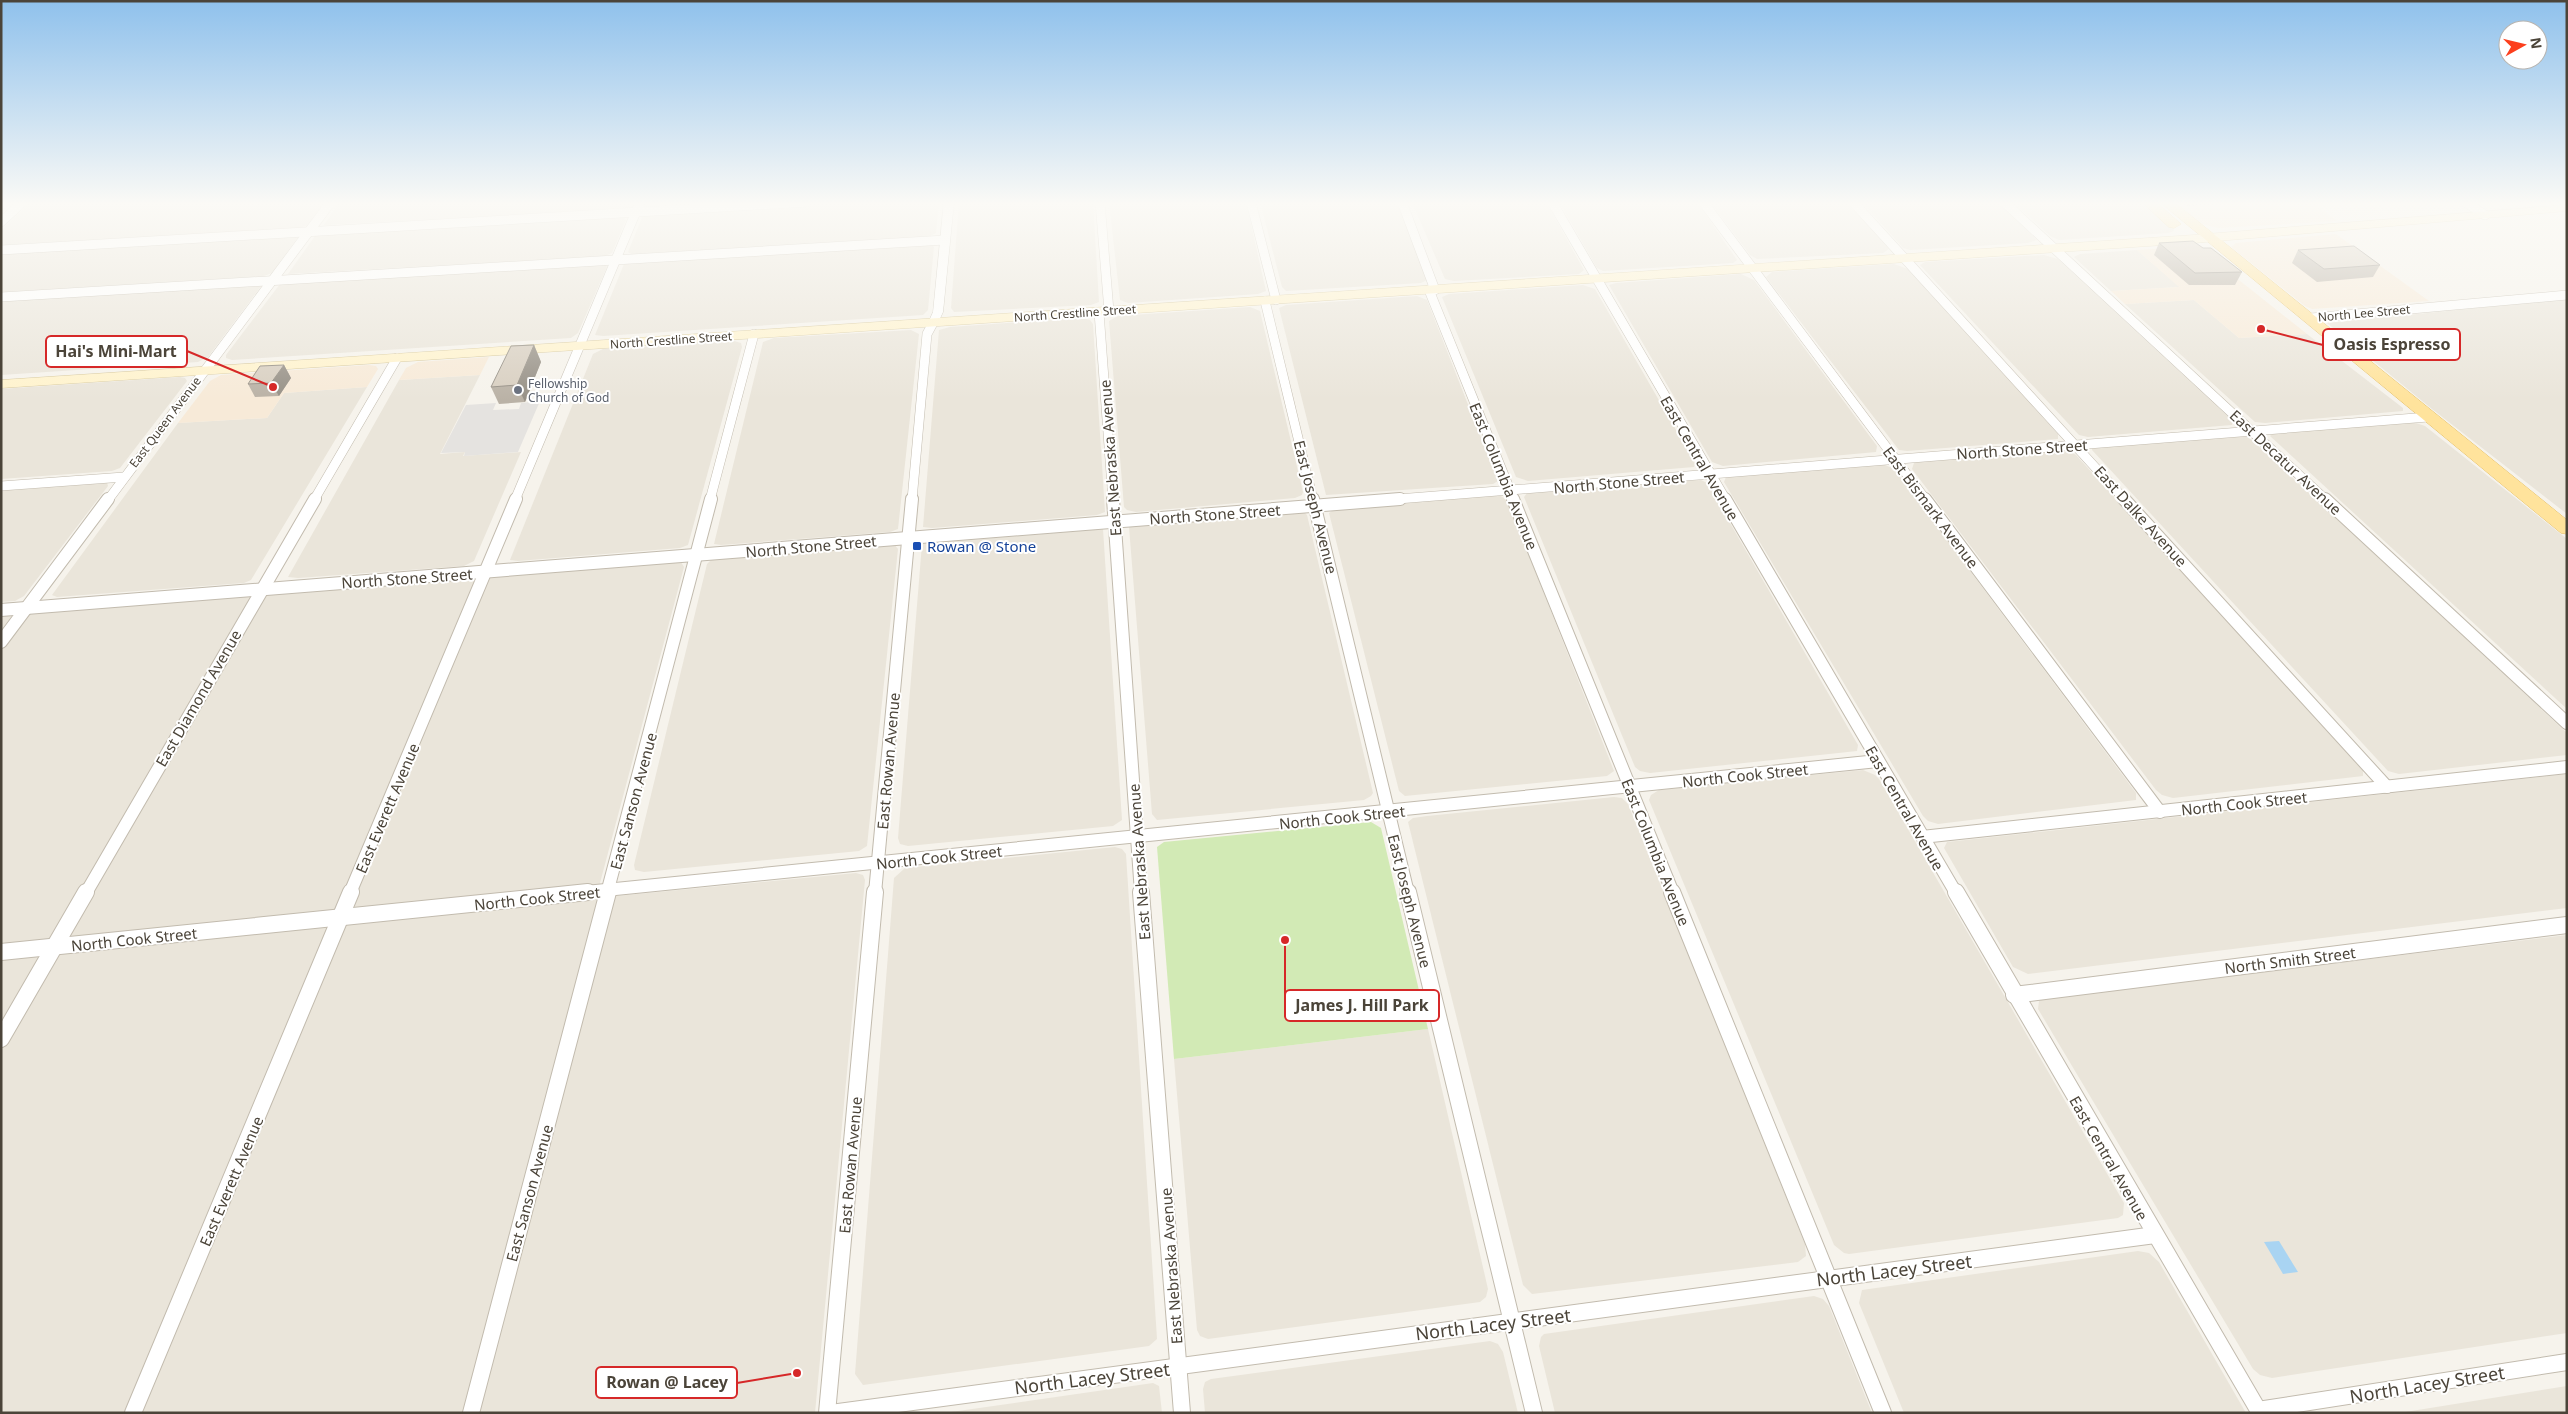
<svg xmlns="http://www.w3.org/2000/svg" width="2568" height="1414" font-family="'Noto Sans',sans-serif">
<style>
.residential{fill:#eae5da}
.commercial{fill:#f7ead8}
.green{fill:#d2eab5}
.parking{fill:#e5e3e0}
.water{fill:#a9d4f2}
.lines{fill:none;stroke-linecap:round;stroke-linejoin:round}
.minor-far2-casing{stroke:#c2bbae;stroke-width:10}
.minor-far1-casing{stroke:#c2bbae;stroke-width:14}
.minor-casing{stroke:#c2bbae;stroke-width:18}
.tertiary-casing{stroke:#c2bbae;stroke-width:1}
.secondary-casing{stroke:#d6c79b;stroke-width:1}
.primary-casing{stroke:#e6c16a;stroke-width:1}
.minor-far2{stroke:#fff;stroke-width:9}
.minor-far1{stroke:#fff;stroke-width:12}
.minor{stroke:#fff;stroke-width:16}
.tertiary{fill:#fff;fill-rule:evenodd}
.secondary{fill:#fff3cd;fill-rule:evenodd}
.primary{fill:#ffe39c;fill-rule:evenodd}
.wall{fill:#bab2a6}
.shaded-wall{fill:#979187}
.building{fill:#d8cfc1;stroke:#979187}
.worship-dot{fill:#6b7280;stroke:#fff;stroke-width:2}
.transit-dot{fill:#1a4fb4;stroke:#fff;stroke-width:2}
.labels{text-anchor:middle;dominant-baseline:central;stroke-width:4;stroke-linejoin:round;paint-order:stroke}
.far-street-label{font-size:12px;fill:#4b4439;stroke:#fff}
.far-worship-label{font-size:12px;fill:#5b616d;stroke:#fff;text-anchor:start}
.street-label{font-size:15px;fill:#4b4439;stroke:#fff}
.transit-label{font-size:15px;fill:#164399;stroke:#fff;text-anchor:start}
.near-street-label{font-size:18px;fill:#4b4439;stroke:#fff}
.leader{fill:none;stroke:#d62828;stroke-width:2}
.callout-dot{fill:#d62828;stroke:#fff;stroke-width:2}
.callout{fill:#fff;stroke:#d62828;stroke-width:2}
.callout-label{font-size:16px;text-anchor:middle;font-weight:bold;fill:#4b4439}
</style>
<rect width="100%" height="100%" fill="#f6f3ec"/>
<g class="residential">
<path d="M31,202H326L309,225L300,228L1,245V230Z"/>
<path d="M340,202H634L627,209L324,225Z"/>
<path d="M827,202H939L936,233L928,237L631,254L628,252L643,215L645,214Z"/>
<path d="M959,202H1093L1099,302L1091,305L954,312L951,308Z"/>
<path d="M1109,202H1246L1266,291L1258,294L1128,303L1120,300Z"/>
<path d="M1260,202H1398L1427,280L1421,283L1286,291L1282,287Z"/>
<path d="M1412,202H1546L1584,270L1579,274L1454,281L1445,279Z"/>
<path d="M1559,202H1697L1737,260L1733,263L1603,271L1597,268Z"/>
<path d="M1710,202H1847L1889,249L1883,253L1757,259L1750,255Z"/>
<path d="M1862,202H1999L2037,240L2028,243L1910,250L1903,248Z"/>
<path d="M2013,202H2143L2173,227L2174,231L2168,233L2059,240L2050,236Z"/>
<path d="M623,216L626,220L612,253L605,256L288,274L315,236Z"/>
<path d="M299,236L272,273L264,276L1,292V251Z"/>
<path d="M931,244L934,247L928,310L923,315L603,336L595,335L624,264Z"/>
<path d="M2137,250L2180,287L2111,291L2074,257L2080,254Z"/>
<path d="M2044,255L2058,259L2233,421L2232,425L2088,437L2079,435L1920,265L1925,262Z"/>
<path d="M605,264L607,267L578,333L571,338L232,360L226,358V355L280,284Z"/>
<path d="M1894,264L1908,269L2058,434V439L1907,451L1899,450L1766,277L1772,272Z"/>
<path d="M1741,274L1754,280L1877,446L1876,452L1723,466L1712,462L1609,285L1616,283Z"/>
<path d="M262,285L208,357L198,362L1,375V300Z"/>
<path d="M1583,285L1595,289L1695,463L1694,467L1528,481L1516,477L1442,297L1449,294Z"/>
<path d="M1417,296L1427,300L1498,481L1493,484L1326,495L1279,308L1286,305Z"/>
<path d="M2567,299V514L2432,409L2327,323Z"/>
<path d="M2194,300L2239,338L2307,334L2403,408V411L2265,423L2255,422L2125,304Z"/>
<path d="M1250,307L1260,311L1303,492L1302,495L1295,498L1136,512L1127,510L1124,507L1109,321L1118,316Z"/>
<path d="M1082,318L1090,320L1093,324L1105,512L1097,515L932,528L923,527L939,330L950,327Z"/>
<path d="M911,330L919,334L898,529L890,532L721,545L714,544L763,342L774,338Z"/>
<path d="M734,341L741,343L742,347L688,545L680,548L518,561L510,560L593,354L603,349Z"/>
<path d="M480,375L440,454L465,452L463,456L521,452L474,561L464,566L298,578L288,577L399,380Z"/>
<path d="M180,377L185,378L187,381L120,468L112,471L1,479V389Z"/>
<path d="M367,387L251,580L244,583L57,597L52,595L178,423L267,418L284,393Z"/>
<path d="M2413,422L2425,426L2567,539V709L2270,436L2273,433Z"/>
<path d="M2245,436L2252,440L2567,733V755L2399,774L2388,771L2092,450V448Z"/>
<path d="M2068,450L2076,455L2363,770V776L2173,798L2162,795L2156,790L1912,469L1914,463L1919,461Z"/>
<path d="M1883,464L1894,469L2136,793V800L1938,824L1928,821L1923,816L1724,482L1726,477Z"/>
<path d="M1701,480L1707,483L1858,745L1857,751L1650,773L1640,771L1635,767L1524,497L1527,493Z"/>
<path d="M107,482L108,486L24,596L15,601L1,602V489Z"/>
<path d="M1499,495L1507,500L1614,771L1607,776L1405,796L1399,791L1329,513L1335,509Z"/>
<path d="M1304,512L1307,515L1373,793L1371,796L1364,800L1157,820L1152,814L1129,527Z"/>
<path d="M1103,529L1122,820L1113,826L908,846L900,844L898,838L922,544Z"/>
<path d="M894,544L898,549L867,846L859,851L644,872L635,870L634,865L707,564L713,558Z"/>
<path d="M681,562L684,567L596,898L856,873L863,875L865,880L815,1413H1V615Z"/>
<path d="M1863,770L1875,775L1879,779L2124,1203L2123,1215L2118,1218L1849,1254L1844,1253L1834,1245L1649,800L1651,795L1659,790Z"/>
<path d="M2567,774V908L2028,974L2013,967L1944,848L1947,842Z"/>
<path d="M1614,797L1622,798L1628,804L1805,1244L1806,1256L1798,1262L1532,1294L1523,1285L1408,822L1413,818L1427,816Z"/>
<path d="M1115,847L1122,849L1126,854L1157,1339L1149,1346L863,1385L855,1374L894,878L905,868Z"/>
<path d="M2567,935V1333L2272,1378L2260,1375L2253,1369L2038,1009L2039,1001L2043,999Z"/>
<path d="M1428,1029L1488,1289L1486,1297L1480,1302L1208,1339L1200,1336L1197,1330L1174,1059Z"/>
<path d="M2138,1251L2149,1253L2159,1262L2246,1413H1904L1859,1303L1862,1290Z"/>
<path d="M1814,1296L1823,1299L1829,1306L1872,1413H1555L1539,1346L1541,1337L1544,1334Z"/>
<path d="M1490,1341L1498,1344L1503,1352L1518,1413H1205L1203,1389L1205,1382L1211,1379Z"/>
<path d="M1153,1383L1159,1386L1162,1413H944Z"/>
<path d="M2567,1386V1413H2399Z"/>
</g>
<g class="commercial">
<path d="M2173,202H2312L2337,221L2218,228L2199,223Z"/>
<path d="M2336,234L2429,301L2312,309L2305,306L2231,247L2236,243Z"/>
<path d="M2185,247L2205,253L2307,334L2239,338L2194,300L2125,304L2111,291L2179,287L2137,250Z"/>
<path d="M489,357L480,375L399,380L406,368L418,362Z"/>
<path d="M369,365L376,366L378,369L367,387L284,393L267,418L178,423L210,381L221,375Z"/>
</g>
<path class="green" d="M1371,822L1381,828L1428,1029L1174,1059L1157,847L1164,842Z"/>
<path class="parking" d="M540,401L518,452L464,456L465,452L441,453L466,405L496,403L493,410L519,409L521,403Z"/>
<path class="water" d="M2279,1241L2298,1272L2283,1274L2264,1242Z"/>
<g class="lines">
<defs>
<g id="minor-far2">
<path d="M1100,202L1109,311"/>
<path d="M1251,202L1276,300"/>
<path d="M1402,202L1435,290"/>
<path d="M1552,202L1726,500"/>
<path d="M1703,202L1926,500"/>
<path d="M1853,202L2125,500"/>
<path d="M2004,202L2326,500"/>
<path d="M2465,202L2485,215"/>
<path d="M1,222L23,202"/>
<path d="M1,250L807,202"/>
<path d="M1429,290L1514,500"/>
<path d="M1,297L945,240"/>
<path d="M1265,301L1313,500"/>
<path d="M1099,312L1113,500"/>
<path d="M2311,318L2567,295"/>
<path d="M1,486L124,477"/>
<path d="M108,500L331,202"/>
<path d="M314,500L397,358"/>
<path d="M515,500L640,202"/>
<path d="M710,500L754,334"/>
<path d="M912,500L927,334L933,323"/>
<path d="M1385,500L2428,417"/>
</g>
<g id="minor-far1">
<path d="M1113,499L1141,893"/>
<path d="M1313,499L1408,893"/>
<path d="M1513,499L1673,893"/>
<path d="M1725,499L1956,893"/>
<path d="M1925,499L2160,812"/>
<path d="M2124,499L2387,787"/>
<path d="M2325,499L2567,723"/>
<path d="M1,610L1400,499"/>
<path d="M1,642L108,499"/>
<path d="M1922,837L2567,767"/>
<path d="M86,893L315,499"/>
<path d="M350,893L516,499"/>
<path d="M576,893L1878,761"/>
<path d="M607,893L711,499"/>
<path d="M875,893L912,499"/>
</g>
<g id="minor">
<path d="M1141,892L1182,1413"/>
<path d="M1408,892L1534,1413"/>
<path d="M1672,892L1883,1413"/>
<path d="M1956,892L2260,1413"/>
<path d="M1,952L588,892"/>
<path d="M2014,995L2567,925"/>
<path d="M1,1039L86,892"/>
<path d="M2258,1410L2567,1362"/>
<path d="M133,1413L351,892"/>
<path d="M471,1413L608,892"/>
<path d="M827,1413L875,892"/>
<path d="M831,1413L2155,1235"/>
</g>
<path id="tertiary" d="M944,202H954L943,312L937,325L933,326L928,323L933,312Z"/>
<path id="secondary" d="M2567,205V211L2194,243L1,388V380L2194,235Z"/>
<g id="primary">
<path d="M2142,202H2156L2181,224L2174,228L2169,227Z"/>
<path d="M2160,202H2174L2567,520V534L2561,533L2511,492Z"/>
</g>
</defs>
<use href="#minor-far2" class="minor-far2-casing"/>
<use href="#minor-far1" class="minor-far1-casing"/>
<use href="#minor" class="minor-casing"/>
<use href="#tertiary" class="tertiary-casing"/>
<use href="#secondary" class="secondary-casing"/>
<use href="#primary" class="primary-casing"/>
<use href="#minor-far2" class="minor-far2"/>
<use href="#minor-far1" class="minor-far1"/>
<use href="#minor" class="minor"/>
<use href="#tertiary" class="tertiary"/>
<use href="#secondary" class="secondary"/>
<use href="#primary" class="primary"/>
</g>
<g class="wall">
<path d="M2182,202H2251L2187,206Z"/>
<path d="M2159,243L2203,248L2242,272L2235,285H2189L2154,255Z"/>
<path d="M2298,250L2380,265L2373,277L2317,282L2292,263Z"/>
<path d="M534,345L541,362L525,402L499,404L491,387Z"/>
<path d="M284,365L291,378L279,396L255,397L248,384Z"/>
</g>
<g class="shaded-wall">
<path d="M534,345L541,362L525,402L517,385Z"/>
<path d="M284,365L291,378L279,396L271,383Z"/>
</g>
<g class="building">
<path d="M2193,241L2203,248H2211L2242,272L2195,273L2159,243Z"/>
<path d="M2354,246L2380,265L2324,269L2298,250Z"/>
<path d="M534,345L517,385L491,387L511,346Z"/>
<path d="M284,365L271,383L248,384L260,366Z"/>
</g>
<linearGradient id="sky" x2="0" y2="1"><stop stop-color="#8fc1ec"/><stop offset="0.51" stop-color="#fbfaf6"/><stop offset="1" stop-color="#fbfaf6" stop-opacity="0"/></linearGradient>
<rect width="2568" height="400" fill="url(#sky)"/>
<circle class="worship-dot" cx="518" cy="390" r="5"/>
<rect class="transit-dot" x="912" y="541" width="10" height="10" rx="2.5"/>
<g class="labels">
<g class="far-street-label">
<text transform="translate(1075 313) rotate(-4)">North Crestline Street</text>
<text transform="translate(2364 313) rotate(-5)">North Lee Street</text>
<text transform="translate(671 340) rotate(-4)">North Crestline Street</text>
<text transform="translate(165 422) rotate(-53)">East Queen Avenue</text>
</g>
<g class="far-worship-label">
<text x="528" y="383">Fellowship<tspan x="528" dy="14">Church of God</tspan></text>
</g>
<g class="street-label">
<text transform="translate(2022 449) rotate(-4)">North Stone Street</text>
<text transform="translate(1110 458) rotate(-94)">East Nebraska Avenue</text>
<text transform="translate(1700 458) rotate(60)">East Central Avenue</text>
<text transform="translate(2286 462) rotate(43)">East Decatur Avenue</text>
<text transform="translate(1504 476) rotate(68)">East Columbia Avenue</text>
<text transform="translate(1619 482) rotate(-5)">North Stone Street</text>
<text transform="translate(1316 507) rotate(76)">East Joseph Avenue</text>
<text transform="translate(1931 507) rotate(53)">East Bismark Avenue</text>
<text transform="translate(1215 514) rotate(-4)">North Stone Street</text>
<text transform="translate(2141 516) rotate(48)">East Dalke Avenue</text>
<text transform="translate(811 546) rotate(-5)">North Stone Street</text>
<text transform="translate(407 578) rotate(-4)">North Stone Street</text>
<text transform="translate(198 698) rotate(-60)">East Diamond Avenue</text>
<text transform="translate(888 761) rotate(-85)">East Rowan Avenue</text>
<text transform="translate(1745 775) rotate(-6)">North Cook Street</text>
<text transform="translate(633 801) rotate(-75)">East Sanson Avenue</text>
<text transform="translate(2244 803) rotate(-6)">North Cook Street</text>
<text transform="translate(387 808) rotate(-67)">East Everett Avenue</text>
<text transform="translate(1905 808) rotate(60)">East Central Avenue</text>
<text transform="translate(1342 817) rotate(-6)">North Cook Street</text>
<text transform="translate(1656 852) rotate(68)">East Columbia Avenue</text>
<text transform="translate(939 857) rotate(-6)">North Cook Street</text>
<text transform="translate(1139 862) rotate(-94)">East Nebraska Avenue</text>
<text transform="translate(537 898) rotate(-6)">North Cook Street</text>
<text transform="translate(1410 901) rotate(76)">East Joseph Avenue</text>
<text transform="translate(134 939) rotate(-6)">North Cook Street</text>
<text transform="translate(2290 960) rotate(-7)">North Smith Street</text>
<text transform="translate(2109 1158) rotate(60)">East Central Avenue</text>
<text transform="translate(850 1165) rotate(-85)">East Rowan Avenue</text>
<text transform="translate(231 1181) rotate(-67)">East Everett Avenue</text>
<text transform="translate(529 1193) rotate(-75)">East Sanson Avenue</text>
<text transform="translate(1171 1266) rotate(-94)">East Nebraska Avenue</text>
</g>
<g class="transit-label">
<text x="927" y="546">Rowan @ Stone</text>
</g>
<g class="near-street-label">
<text transform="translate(1894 1270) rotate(-7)">North Lacey Street</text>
<text transform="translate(1493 1324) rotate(-7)">North Lacey Street</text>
<text transform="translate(1092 1378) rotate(-7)">North Lacey Street</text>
<text transform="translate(2427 1384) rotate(-9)">North Lacey Street</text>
</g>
</g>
<path class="leader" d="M2261 329L2323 345M273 387L187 351M1285 940L1285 1006M797 1373L737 1383"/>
<g class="callout-dot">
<circle cx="2261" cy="329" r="5"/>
<circle cx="273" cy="387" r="5"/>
<circle cx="1285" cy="940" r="5"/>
<circle cx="797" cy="1373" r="5"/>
</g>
<g class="callout">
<rect x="2323" y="329" width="137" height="31" rx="5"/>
<rect x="46" y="336" width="141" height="31" rx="5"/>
<rect x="1285" y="990" width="154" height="31" rx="5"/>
<rect x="596" y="1367" width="141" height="31" rx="5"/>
</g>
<g class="callout-label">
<text x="2392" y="350">Oasis Espresso</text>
<text x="116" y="357">Hai's Mini-Mart</text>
<text x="1362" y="1011">James J. Hill Park</text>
<text x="667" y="1388">Rowan @ Lacey</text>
</g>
<rect width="2568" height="1414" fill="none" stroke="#4b4439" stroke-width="5"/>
<g transform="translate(2523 45) rotate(82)"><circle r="24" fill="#ffffff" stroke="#b7b4b0"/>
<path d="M0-4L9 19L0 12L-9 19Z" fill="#fc3f1d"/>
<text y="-8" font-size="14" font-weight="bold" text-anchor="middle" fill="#4b4439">N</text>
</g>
</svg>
